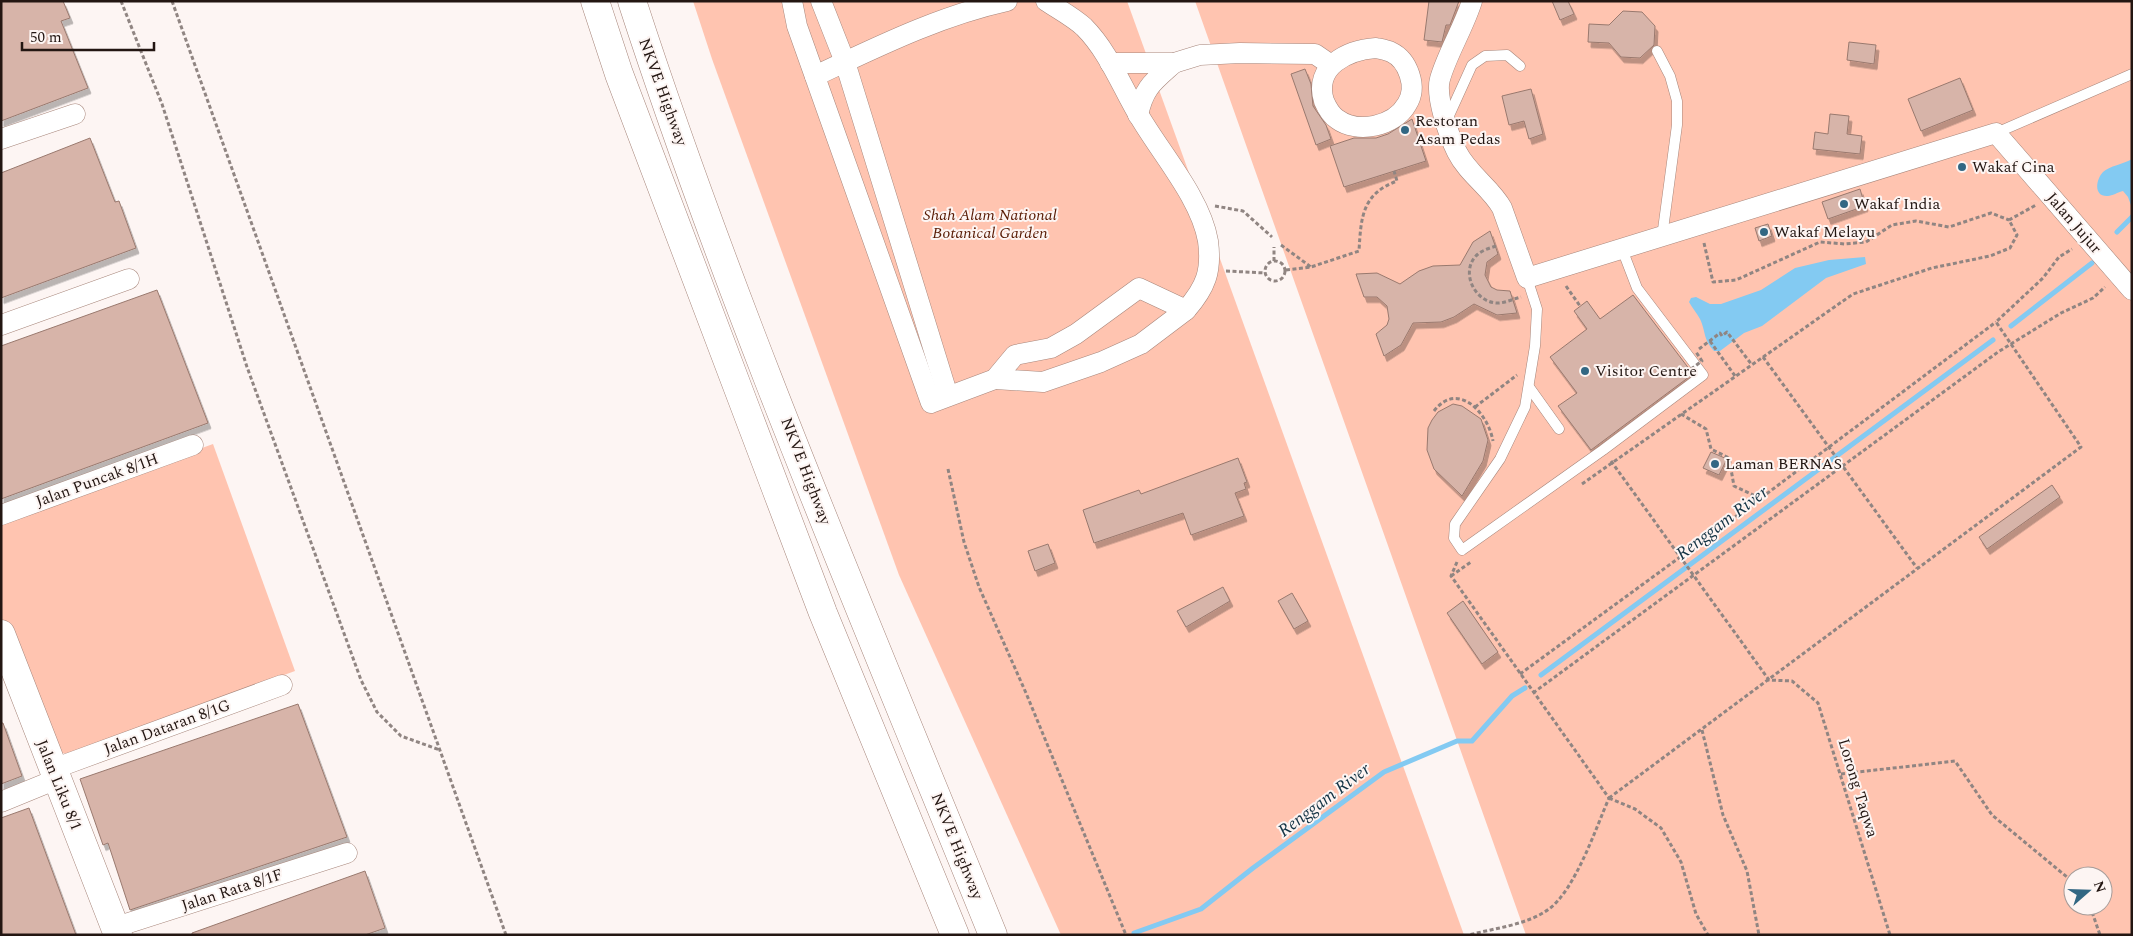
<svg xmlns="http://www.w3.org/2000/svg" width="2133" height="936" font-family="Spectral,serif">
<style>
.green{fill:#ffc4b0;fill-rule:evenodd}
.water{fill:#83caf2}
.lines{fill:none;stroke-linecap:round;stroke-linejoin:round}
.stream{stroke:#83caf2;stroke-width:5}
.building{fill:#d7b4a9;stroke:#99796e;filter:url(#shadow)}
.lane-casing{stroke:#a7867b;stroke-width:11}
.street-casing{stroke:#a7867b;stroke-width:21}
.secondary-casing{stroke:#a7867b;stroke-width:29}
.highway-casing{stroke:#a7867b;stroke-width:29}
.path{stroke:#908582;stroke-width:3;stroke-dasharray:4 2.5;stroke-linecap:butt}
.lane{stroke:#fff;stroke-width:10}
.street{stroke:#fff;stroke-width:20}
.secondary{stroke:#fff;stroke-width:28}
.highway{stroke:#fff;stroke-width:28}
.path-bridge{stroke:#908582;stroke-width:3;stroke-dasharray:4 2.5;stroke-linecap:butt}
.poi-dot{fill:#326783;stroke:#fdf5f3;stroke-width:2}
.labels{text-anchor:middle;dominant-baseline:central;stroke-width:4;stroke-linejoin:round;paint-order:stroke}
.street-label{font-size:16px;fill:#231612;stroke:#fdf5f3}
.poi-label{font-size:16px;fill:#231612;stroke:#fdf5f3;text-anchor:start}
.park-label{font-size:16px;font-style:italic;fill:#581a03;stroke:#fdf5f3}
.water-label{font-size:18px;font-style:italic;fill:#133344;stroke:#fdf5f3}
</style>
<defs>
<filter id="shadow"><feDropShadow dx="3" dy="5.5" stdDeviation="0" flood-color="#0004"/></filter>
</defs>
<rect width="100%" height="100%" fill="#fdf5f3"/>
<g class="green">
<path d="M693,1H1127L1464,935H1061L899,575L712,59Z"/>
<path d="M1195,1H2132V935H1526ZM2073,876H2103V906H2073Z"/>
<path d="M213,444L295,671L67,754L56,752L1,625V521Z"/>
</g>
<g class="water">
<path d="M2132,159V208L2128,197L2123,191C2118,192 2112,196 2108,196C2093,197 2096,179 2103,172C2109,166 2124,164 2132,159Z"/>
<path d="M1865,257L1866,264L1826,278L1762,326L1744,333L1720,351H1714C1703,339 1706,332 1700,319C1697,313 1692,308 1689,302L1691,298L1696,297L1710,304H1721L1761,290L1795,268L1829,260Z"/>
</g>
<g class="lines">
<g class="stream">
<path d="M2117,232L2132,217"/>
<path d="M2011,326L2092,263"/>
<path d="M1541,675L1993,340"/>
<path d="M1134,933L1201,909L1253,868L1384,772L1457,741H1472L1512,696L1525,688"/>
</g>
</g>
<g class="building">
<path d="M1,1H63L70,18L61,21L88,88L1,121Z"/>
<path d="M1429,1H1459L1450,25H1446L1442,42L1424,40Z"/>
<path d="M1552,1H1568L1574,14L1560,20Z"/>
<path d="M1623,11L1642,12L1655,26L1654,45L1640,58L1621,57L1609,43L1588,42L1589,24L1609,25Z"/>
<path d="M1849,42L1876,45L1874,64L1847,60Z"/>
<path d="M1305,69L1311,84L1313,106L1326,125L1331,139L1316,145L1291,74Z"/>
<path d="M1960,78L1973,110L1921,131L1908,99Z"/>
<path d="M1531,89L1543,134L1529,139L1524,121L1509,125L1502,96Z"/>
<path d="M1830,114L1849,116L1847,134L1862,136L1860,154L1813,149L1815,132L1828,134Z"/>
<path d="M1412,119L1426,161L1344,187L1330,146L1354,138H1376L1388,134Z"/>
<path d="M90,138L115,202L119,201L136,248L1,298V173Z"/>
<path d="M1860,189L1865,206L1828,219L1822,202Z"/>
<path d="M1768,224L1772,236L1759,241L1755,228Z"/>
<path d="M1490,231L1498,254L1487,262L1485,275L1491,287L1497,290L1510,291L1517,313L1497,315L1474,304L1454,317L1441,322L1413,323L1401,345L1384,356L1376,334L1387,325L1389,319L1387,306L1377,297H1364L1356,274L1377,273L1400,284L1419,271L1433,266L1460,265L1473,242Z"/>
<path d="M157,290L208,423L1,499V346Z"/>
<path d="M1633,295L1693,374L1591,450L1558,406L1577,393L1550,357L1587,329L1574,311L1587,301L1600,319Z"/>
<path d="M1453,404L1462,406L1481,419L1488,440L1483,461L1462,496L1434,469L1427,450L1428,428L1432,420L1438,412Z"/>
<path d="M1711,452L1727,459L1719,475L1703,468Z"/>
<path d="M1238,458L1247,482L1244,483L1246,489L1235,493L1244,516L1191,535L1183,513L1094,543L1083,510L1139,490L1141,494Z"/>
<path d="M2052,485L2060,497L1987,549L1979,537Z"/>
<path d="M1048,544L1055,563L1035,571L1028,551Z"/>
<path d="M1223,587L1230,601L1186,627L1177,611Z"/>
<path d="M1292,593L1308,621L1294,629L1278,601Z"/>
<path d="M1463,601L1498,652L1482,664L1447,613Z"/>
<path d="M298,704L347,837L130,910L108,843L103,845L80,779Z"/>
<path d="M1,723H3L22,776L1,784Z"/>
<path d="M29,808L76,935H1V818Z"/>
<path d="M365,871L385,928L365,935H192V933Z"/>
</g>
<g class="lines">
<defs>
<g id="lane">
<path d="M1657,51L1670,76L1677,101V125L1662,237"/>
<path d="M1447,120L1472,65L1485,56L1507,55L1520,66"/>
<path d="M1996,133L2132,74"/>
<path d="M1527,278L1537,309L1535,346L1525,407L1500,459L1455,524L1454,538L1462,550L1603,450L1703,375L1637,288L1622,249"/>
<path d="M1529,387L1559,429"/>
</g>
<g id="street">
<path d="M792,1L797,26L931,403L995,379L1015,355L1051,348L1076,334L1139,288L1186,310C1206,287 1212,271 1208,241C1201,198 1159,151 1138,114C1121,85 1108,51 1084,27C1073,17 1058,9 1046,1"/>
<path d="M821,1L845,62L948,396"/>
<path d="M1472,1C1464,27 1447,54 1440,79C1435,96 1449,136 1457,152C1468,174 1491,188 1502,208L1527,278L1996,133L2132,290"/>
<path d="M1376,48C1381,49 1387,50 1391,52C1408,60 1418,87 1407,104C1394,127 1357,134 1337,119C1331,115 1327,108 1324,101C1313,66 1348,50 1376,48Z"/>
<path d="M1110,63H1174L1200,55L1240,53L1315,54L1331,65"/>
<path d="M815,76C877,47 939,16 1007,1"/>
<path d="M1138,115C1144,87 1153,82 1174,63"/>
<path d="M1,139L75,114"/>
<path d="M1,325L129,279"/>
<path d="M995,379L1043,382L1101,362L1141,344L1186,310"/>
<path d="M1,515L193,445"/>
<path d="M53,769L282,685"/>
<path d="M1,802L57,779"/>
<path d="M116,927L347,853"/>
</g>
<path id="secondary" d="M1,634L118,935"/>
<g id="highway">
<path d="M595,1L619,74L823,613L955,935"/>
<path d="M632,1C735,318 868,626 993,935"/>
</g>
</defs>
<use href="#lane" class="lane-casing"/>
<use href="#street" class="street-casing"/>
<use href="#secondary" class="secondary-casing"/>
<use href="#highway" class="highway-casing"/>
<g class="path">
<path d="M121,1L162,104L247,367L361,680L377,712L401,736L440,750"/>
<path d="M172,1L506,935"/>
<path d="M1215,206L1243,211L1272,237"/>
<path d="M1704,243L1713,282L1736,280L1820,242L1845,244L1866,242L1892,225L1916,221L1949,227L1991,213L2009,220"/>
<path d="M1281,245L1311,267"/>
<path d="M1496,246C1490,248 1483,250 1478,254C1459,270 1474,303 1498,303C1505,303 1513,299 1521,297"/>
<circle cx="1275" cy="271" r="10"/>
<path d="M1274,261V247"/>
<path d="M1286,270L1311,267L1359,251C1361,217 1362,194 1397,181L1394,171"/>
<path d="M1226,271L1265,273"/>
<path d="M1566,286L1580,306"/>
<path d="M1710,341L1735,376"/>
<path d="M1699,349L1720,333L1722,336L1727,332L1752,365"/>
<path d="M1763,357L1917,568"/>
<path d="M1475,407L1517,375"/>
<path d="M1434,411C1458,380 1488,413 1493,441"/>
<path d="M1681,414L1706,429L1711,449L1729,458L1734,486L1760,498"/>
<path d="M1611,461L1769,680L1792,681L1818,703L1890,935"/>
<path d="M948,469L964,542L979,587L1026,693L1126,935"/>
<path d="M1582,484L1853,294L1932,268L1990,256L2010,248L2017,235L2009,220L2036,205"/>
<path d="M1457,562L1451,576L1609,798C1596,828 1575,890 1549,909C1527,925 1495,928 1469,935"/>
<path d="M1451,576L1471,562"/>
<path d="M1520,674L1761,498L1996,322"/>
<path d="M1533,693L1998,352L2061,313L2093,298L2105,287"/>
<path d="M1702,730L1723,815L1747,871L1759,935"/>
<path d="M1841,774L1955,761L1992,815L2073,882"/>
<path d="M1609,798L2081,447L1996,322L2043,278L2059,257L2072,249"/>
<path d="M1609,798L1635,809L1661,828L1681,862L1696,914L1708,935"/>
<path d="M2090,906L2100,935"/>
</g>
<use href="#lane" class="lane"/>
<use href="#street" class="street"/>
<use href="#secondary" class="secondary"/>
<use href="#highway" class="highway"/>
<path class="path-bridge" d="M1691,369L1702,361L1696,352"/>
</g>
<g class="poi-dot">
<circle cx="1405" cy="130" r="5"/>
<circle cx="1962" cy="167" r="5"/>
<circle cx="1844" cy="204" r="5"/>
<circle cx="1764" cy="232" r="5"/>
<circle cx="1585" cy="371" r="5"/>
<circle cx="1715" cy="464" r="5"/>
</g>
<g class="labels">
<g class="street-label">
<text transform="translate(663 92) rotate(70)">NKVE Highway</text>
<text transform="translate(2074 223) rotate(49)">Jalan Jujur</text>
<text transform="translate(806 471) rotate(69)">NKVE Highway</text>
<text transform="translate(97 480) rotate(-20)">Jalan Puncak 8/1H</text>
<text transform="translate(167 727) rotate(-20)">Jalan Dataran 8/1G</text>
<text transform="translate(59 785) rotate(68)">Jalan Liku 8/1</text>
<text transform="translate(1858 788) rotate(73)">Lorong Taqwa</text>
<text transform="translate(957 846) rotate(68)">NKVE Highway</text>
<text transform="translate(232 890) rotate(-18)">Jalan Rata 8/1F</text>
</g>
<g class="poi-label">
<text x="1415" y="121">Restoran<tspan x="1415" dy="18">Asam Pedas</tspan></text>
<text x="1972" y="167">Wakaf Cina</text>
<text x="1854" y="204">Wakaf India</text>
<text x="1774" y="232">Wakaf Melayu</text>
<text x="1595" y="371">Visitor Centre</text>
<text x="1725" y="464">Laman BERNAS</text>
</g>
<g class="park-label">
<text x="990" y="215">Shah Alam National<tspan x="990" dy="18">Botanical Garden</tspan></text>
</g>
<g class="water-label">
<text transform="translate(1722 523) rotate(-37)">Renggam River</text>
<text transform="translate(1324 800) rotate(-37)">Renggam River</text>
</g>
</g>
<rect width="2133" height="936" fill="none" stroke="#231612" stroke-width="5"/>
<g transform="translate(2088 891) rotate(70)"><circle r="24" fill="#fdf5f3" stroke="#a69c99"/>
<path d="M0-4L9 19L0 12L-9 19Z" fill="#326783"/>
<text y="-8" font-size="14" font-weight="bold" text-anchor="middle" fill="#231612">N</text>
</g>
<path d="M22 42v8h132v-8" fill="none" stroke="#231612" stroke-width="2.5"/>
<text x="30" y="42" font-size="15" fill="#231612" stroke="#fdf5f3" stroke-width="4" paint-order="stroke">50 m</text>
</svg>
